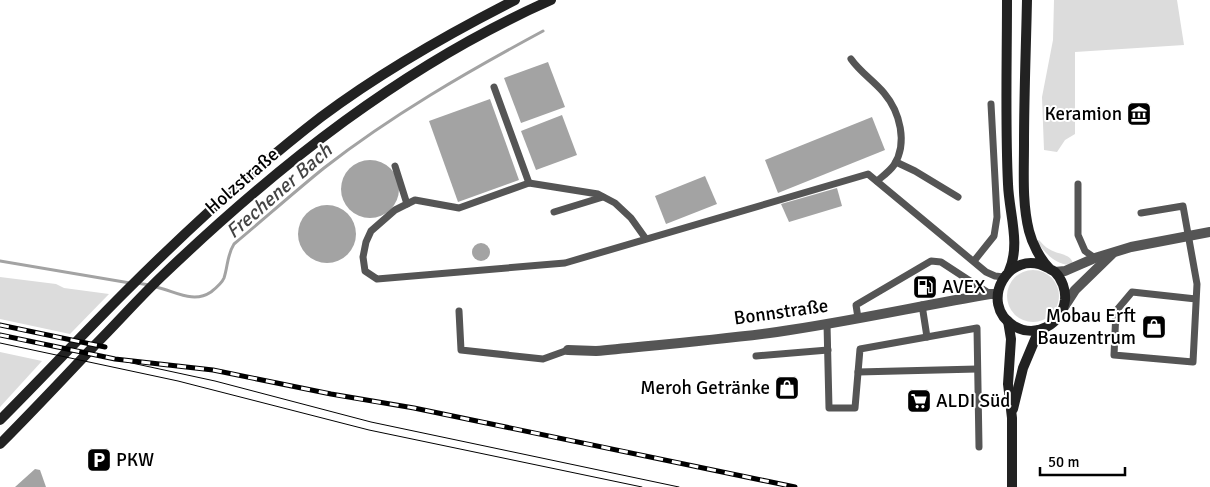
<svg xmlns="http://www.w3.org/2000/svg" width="1210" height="487" font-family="Signika,sans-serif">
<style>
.green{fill:#dcdcdc}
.water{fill:#a3a3a3}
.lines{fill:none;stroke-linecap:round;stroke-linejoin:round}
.stream{stroke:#a3a3a3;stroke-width:3}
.service{stroke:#555;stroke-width:7}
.minor{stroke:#555;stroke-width:10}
.secondary{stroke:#222;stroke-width:10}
.tram{stroke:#000;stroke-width:1}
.rail-casing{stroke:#000;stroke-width:5}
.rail{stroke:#fff;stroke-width:3;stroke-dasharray:9;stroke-linecap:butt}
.labels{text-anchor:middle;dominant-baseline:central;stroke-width:4;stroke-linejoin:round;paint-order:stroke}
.poi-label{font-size:19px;fill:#000;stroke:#fff;text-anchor:end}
.street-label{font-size:19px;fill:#000;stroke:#fff}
.water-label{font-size:20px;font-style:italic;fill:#444;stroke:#fff}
</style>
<rect width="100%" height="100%" fill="#fff"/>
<g class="green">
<path d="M1054,0H1177L1184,45L1075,52V134L1065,140L1057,152L1044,150L1042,97L1053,40Z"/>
<path d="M1039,240C1042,243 1045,247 1049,249C1058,255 1071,253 1073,264C1059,268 1044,253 1037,241Z"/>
<circle cx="1033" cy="296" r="26"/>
<path d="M0,277L56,284L64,288L109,294L70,334L0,319Z"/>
<path d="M0,352L42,361L0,407Z"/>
</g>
<g class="water">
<path d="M548,62L565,107L521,123L504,78Z"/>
<path d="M490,99L519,180L458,202L429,121Z"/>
<path d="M562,115L577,155L536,170L521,131Z"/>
<path d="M872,117L885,150L778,193L765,160Z"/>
<circle cx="370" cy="189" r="29"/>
<path d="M705,176L717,204L666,224L655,196Z"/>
<path d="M837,188L842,206L789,222L781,204Z"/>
<circle cx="327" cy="234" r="29"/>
<circle cx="481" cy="252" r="9"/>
<path d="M35,469L40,470L46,487H15Z"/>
</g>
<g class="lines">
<g class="stream">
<path d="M0,261L130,283"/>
<path d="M136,283L150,285"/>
<path d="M156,287C175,291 193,304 211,292C216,288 222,283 224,278C228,266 227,255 234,244C264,219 293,193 324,168C392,115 467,72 543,31"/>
</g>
<g class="service">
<path d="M851,59C860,72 874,81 884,93C900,112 908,143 894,165C890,171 883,176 877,181"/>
<path d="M494,87L529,183"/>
<path d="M896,162L915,171L958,197"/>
<path d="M395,166L407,204"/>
<path d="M1078,184V235L1085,251L1095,258"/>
<path d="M554,212L603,197"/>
<path d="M1141,213L1183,206L1197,284L1193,362L1114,355L1116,311L1132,292L1196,299"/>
<path d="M646,239L631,218L615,203L598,194L529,183L459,208L415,200L395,210L371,231L366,242L363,257L365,271L377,279L565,263L868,174L986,272L995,276L1004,277"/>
<path d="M974,261L994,236L997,217L991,104"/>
<path d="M922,305L927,337"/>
<path d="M459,311L461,350L543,359L568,350"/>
<path d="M858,318L856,305L931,261L941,262L990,294"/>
<path d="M827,324L829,408H855L860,349L977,328L979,447"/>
<path d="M756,356L828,350"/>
<path d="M858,372L977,369"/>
</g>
<g class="minor">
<path d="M1055,272L1065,271L1095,258L1131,247L1210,232"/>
<path d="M1064,307L1075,290L1112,254"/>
<path d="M568,350L596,351C656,345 717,340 777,332C848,322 919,306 990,294H997"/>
</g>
<g class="secondary">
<path d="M1007,0C1007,61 1005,123 1008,184C1009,213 1021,244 1009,271"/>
<path d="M1027,0C1026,48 1024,96 1024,144C1024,173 1022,203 1029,231C1032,243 1040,259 1049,268C1050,270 1053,270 1055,272C1062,279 1066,290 1065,300C1062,324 1036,339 1014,326C977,304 1009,246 1048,268"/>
<path d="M1008,321L1011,339L1008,384L1012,418V487"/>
<path d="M1013,409L1023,368L1039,330"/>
<path d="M0,420C42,378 82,335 124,293C186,231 251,171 321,117C381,72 448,34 515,0"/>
<path d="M0,444C32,412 63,379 94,346C117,323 139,298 162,276C278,165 404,65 551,0"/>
</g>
<g class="tram">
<path d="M0,343L178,381L369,430L642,487"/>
<path d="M104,357L215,381L371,422L679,487"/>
</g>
<defs>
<g id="rail">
<path d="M0,325L105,347"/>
<path d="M0,335L115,359L213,370L331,394L414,408L795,487"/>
</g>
</defs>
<use href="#rail" class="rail-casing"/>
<use href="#rail" class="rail"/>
</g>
<defs>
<symbol id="museum-square" viewBox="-11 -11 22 22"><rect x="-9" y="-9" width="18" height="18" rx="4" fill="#000" stroke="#fff"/><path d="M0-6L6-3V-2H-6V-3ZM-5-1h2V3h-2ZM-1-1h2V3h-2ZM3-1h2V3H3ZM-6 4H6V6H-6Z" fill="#fff"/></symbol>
<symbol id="fuel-square" viewBox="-11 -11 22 22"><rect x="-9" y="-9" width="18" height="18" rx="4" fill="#000" stroke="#fff"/><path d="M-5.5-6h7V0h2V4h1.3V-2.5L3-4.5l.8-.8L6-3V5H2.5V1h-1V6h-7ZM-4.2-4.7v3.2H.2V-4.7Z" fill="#fff"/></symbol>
<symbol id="shop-square" viewBox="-11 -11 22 22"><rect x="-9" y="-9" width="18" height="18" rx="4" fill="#000" stroke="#fff"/><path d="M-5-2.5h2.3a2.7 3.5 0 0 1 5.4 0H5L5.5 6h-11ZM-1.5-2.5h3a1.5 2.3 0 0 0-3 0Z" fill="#fff"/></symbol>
<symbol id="supermarket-square" viewBox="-11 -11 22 22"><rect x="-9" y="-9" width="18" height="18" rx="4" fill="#000" stroke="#fff"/><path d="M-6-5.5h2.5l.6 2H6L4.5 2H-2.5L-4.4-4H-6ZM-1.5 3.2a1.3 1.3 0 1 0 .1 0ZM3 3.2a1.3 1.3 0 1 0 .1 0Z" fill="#fff"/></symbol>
<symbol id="parking-square" viewBox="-11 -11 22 22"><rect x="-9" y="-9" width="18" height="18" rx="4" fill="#000" stroke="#fff"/><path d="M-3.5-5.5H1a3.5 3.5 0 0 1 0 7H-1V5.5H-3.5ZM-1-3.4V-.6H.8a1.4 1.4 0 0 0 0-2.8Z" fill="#fff"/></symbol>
</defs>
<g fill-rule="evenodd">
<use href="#museum-square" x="1125" y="100" width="28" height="28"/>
<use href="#fuel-square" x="911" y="273" width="28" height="28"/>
<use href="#shop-square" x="1140" y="313" width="28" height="28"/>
<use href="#shop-square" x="773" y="374" width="28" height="28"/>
<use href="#supermarket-square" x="905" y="387" width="28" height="28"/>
<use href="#parking-square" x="85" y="446" width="28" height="28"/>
</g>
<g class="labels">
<g class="poi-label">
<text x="1122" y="114">Keramion</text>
<text x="942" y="287" text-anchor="start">AVEX</text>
<text x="1136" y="316">Mobau Erft<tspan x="1136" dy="22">Bauzentrum</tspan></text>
<text x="770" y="388">Meroh Getränke</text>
<text x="936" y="401" text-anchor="start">ALDI Süd</text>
<text x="116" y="460" text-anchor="start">PKW</text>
</g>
<g class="street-label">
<text transform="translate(242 181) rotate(-41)">Holzstraße</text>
<text transform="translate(781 312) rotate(-8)">Bonnstraße</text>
</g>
<g class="water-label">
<text transform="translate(279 191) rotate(-41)">Frechener Bach</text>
</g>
</g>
<path d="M1040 467v8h85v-8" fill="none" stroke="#000000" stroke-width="2.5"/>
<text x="1048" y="467" font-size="15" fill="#000000" stroke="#ffffff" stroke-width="4" paint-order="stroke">50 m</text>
</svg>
